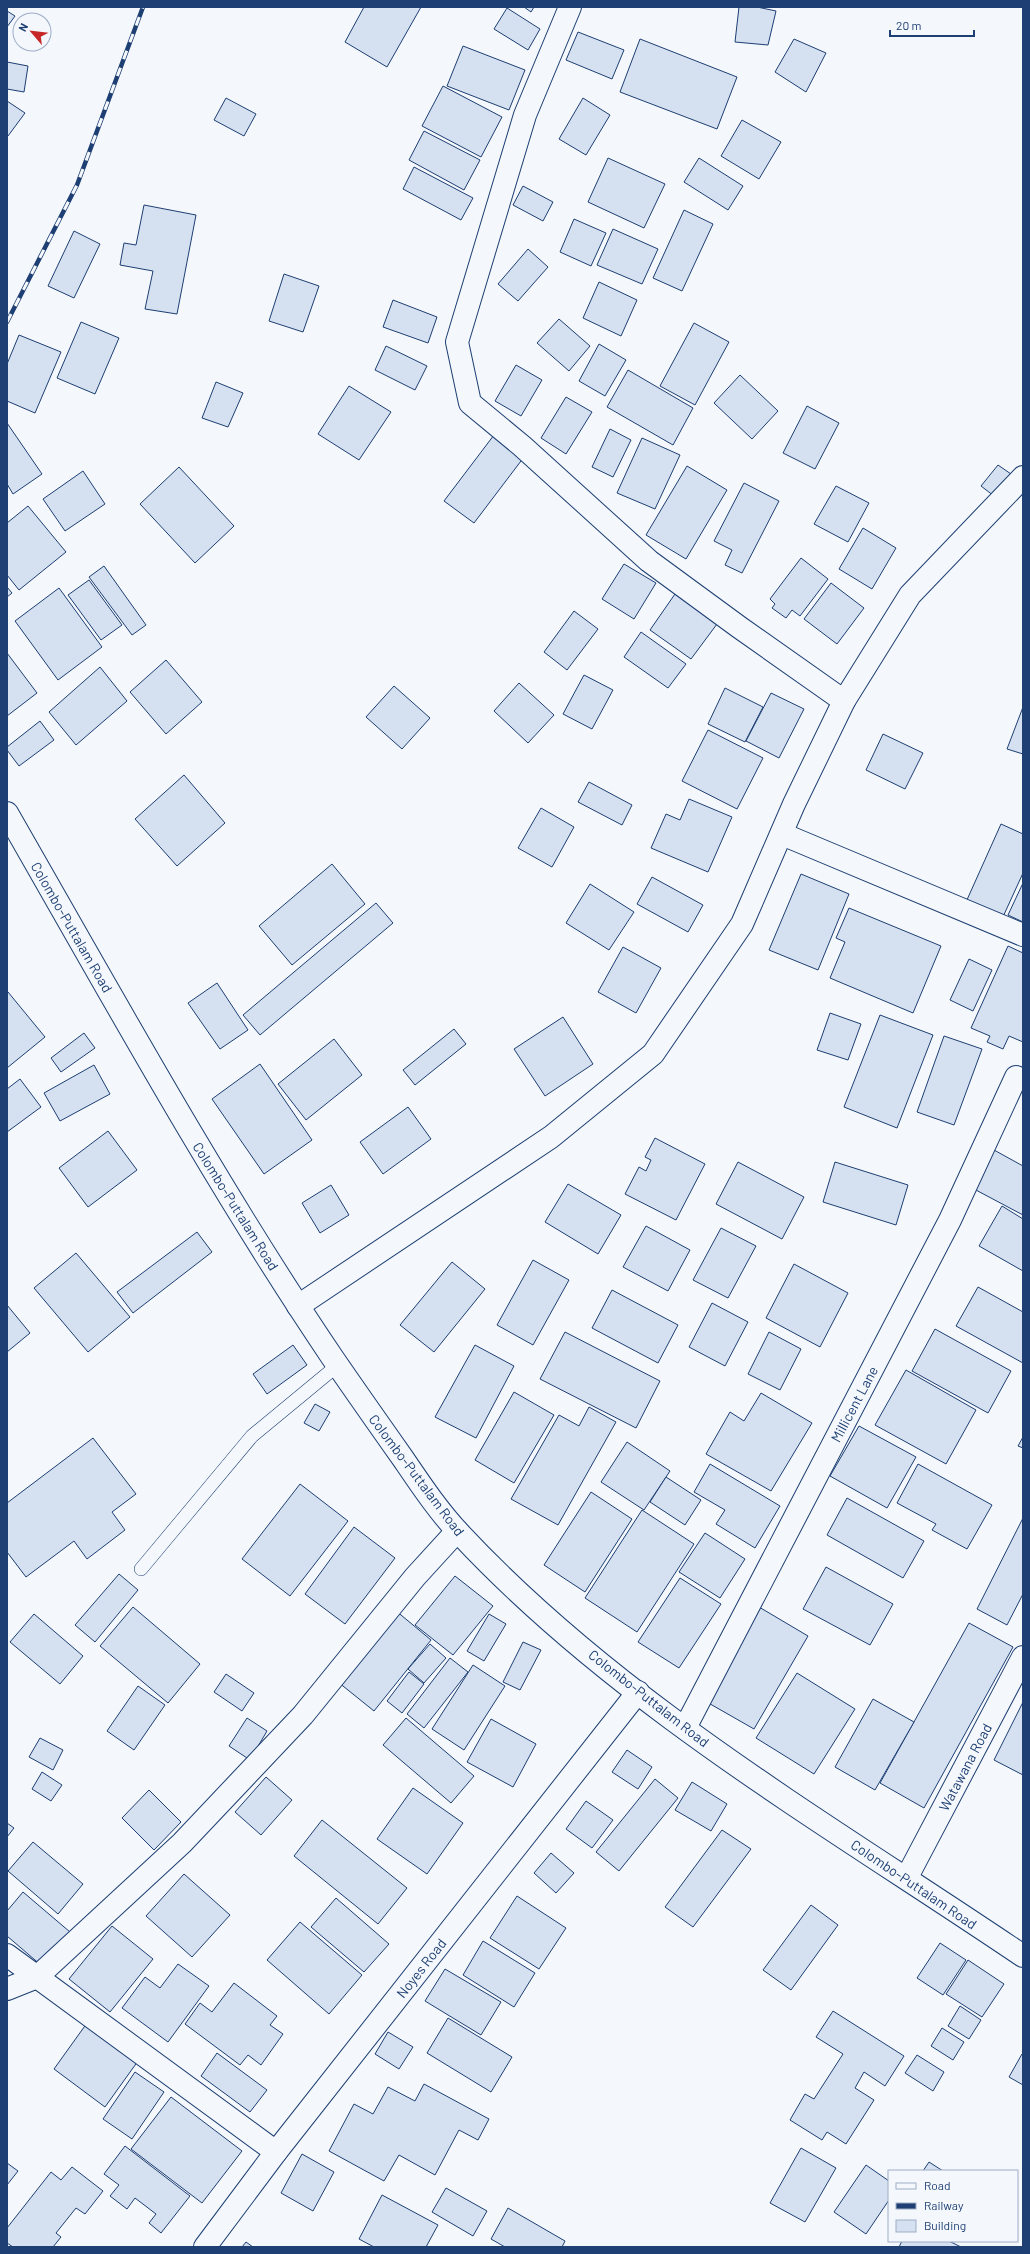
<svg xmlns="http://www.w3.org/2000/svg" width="1030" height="2254" font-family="Barlow,sans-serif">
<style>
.building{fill:#d5e0f0;stroke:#1d3f73}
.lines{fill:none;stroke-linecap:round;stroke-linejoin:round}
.service-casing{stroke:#1d3f73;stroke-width:14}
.minor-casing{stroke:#1d3f73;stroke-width:24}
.trunk-casing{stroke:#1d3f73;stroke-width:24}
.service{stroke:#f4f7fb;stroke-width:13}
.minor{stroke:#f4f7fb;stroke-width:22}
.trunk{stroke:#f4f7fb;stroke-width:22}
.rail-casing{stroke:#1d3f73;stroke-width:4.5}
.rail{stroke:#f4f7fb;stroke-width:3;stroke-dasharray:9;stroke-linecap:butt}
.labels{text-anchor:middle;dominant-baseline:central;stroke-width:3;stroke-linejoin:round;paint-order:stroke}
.street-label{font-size:14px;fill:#1d3f73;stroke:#f4f7fb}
</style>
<rect width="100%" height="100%" fill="#f4f7fb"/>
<g class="building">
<path d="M364,7H421L387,67L345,42Z"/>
<path d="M524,7H534L531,12Z"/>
<path d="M739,7H757L776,11L768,45L735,42Z"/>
<path d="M507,8L540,29L528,50L494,29Z"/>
<path d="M7,11L15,16L7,27Z"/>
<path d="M578,32L624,50L612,79L566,60Z"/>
<path d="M640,39L737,77L717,129L620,92Z"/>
<path d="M794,39L826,53L806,92L775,72Z"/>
<path d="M463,46L525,70L509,110L447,86Z"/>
<path d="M7,62L28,66L24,92L7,89Z"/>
<path d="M443,86L502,117L481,157L422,126Z"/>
<path d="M226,98L256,114L244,136L214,120Z"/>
<path d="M583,98L610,115L586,155L559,139Z"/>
<path d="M7,101L25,113L8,136H7Z"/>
<path d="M742,120L781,142L759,179L721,156Z"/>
<path d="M424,131L480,160L464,190L409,160Z"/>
<path d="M608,158L665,184L644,228L588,202Z"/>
<path d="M699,158L743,186L728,210L684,182Z"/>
<path d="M414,167L473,198L461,220L403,189Z"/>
<path d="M523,186L553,202L543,221L513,205Z"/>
<path d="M144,205L196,215L177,314L145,309L153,271L120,265L124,243L136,245Z"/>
<path d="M684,210L713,224L682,291L653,278Z"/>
<path d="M574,219L606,233L591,266L560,252Z"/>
<path d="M613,229L658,249L642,284L597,265Z"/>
<path d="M74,231L100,244L74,298L48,286Z"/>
<path d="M528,249L548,267L518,301L498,284Z"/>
<path d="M284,274L319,286L303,332L269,321Z"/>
<path d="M599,282L637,300L621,336L583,318Z"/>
<path d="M393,300L437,317L428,343L383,327Z"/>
<path d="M559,319L590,346L569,371L537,343Z"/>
<path d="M81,322L119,338L95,394L57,378Z"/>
<path d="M694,323L729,342L695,405L660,386Z"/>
<path d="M19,335L61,352L35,413L7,401V364Z"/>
<path d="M599,344L626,360L605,396L579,381Z"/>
<path d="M386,346L427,366L415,390L375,370Z"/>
<path d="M516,365L542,380L521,416L495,401Z"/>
<path d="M628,370L693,408L673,445L607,407Z"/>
<path d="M740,375L778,411L752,439L714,403Z"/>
<path d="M216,382L243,393L228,427L202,418Z"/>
<path d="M349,386L391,412L359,460L318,434Z"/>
<path d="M566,397L592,412L566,454L541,438Z"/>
<path d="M807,406L839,423L815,469L783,453Z"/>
<path d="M7,423L42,474L13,494L7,484Z"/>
<path d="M610,429L631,440L613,477L592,467Z"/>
<path d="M494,435L524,457L474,523L444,501Z"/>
<path d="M642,438L680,455L655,509L617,493Z"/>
<path d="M998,465L1011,474L994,496L981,486Z"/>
<path d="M687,466L727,490L686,559L646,535Z"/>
<path d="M179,467L234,526L195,563L140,504Z"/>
<path d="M83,471L105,504L65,531L43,499Z"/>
<path d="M744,483L779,501L742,573L725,565L732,550L714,541Z"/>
<path d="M836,486L869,503L848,542L814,524Z"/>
<path d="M28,506L66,552L19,590L7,575V523Z"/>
<path d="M863,528L896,548L872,589L839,569Z"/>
<path d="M801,558L828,579L800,616L792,610L786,618L772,608L775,604L770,599Z"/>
<path d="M624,564L656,583L634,619L602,599Z"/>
<path d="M104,566L146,625L132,635L89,577Z"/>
<path d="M89,580L122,625L101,640L68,595Z"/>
<path d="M831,583L864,608L837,644L804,619Z"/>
<path d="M7,587L12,593L7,597Z"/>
<path d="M59,588L102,647L58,680L15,621Z"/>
<path d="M675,594L717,624L691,659L650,630Z"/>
<path d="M574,611L598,629L567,670L544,652Z"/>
<path d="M641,632L686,664L668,688L624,657Z"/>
<path d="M7,653L37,693L7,716Z"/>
<path d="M166,660L202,702L166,734L130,692Z"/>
<path d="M100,667L127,701L76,745L49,712Z"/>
<path d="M584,675L613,690L592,729L563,714Z"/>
<path d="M519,683L554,715L528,743L494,711Z"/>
<path d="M394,686L430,718L402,749L366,717Z"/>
<path d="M725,688L763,707L745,742L708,724Z"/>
<path d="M771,693L804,709L779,758L746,741Z"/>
<path d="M1023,707V754L1007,749Z"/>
<path d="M40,721L54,740L19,766L7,750V747Z"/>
<path d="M708,730L763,758L737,809L682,781Z"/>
<path d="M883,734L923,753L905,789L866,770Z"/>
<path d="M184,775L225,823L177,866L135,819Z"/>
<path d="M589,782L632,805L622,825L578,802Z"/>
<path d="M689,799L732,817L708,872L651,848L666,814L680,820Z"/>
<path d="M541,808L574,827L552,867L518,848Z"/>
<path d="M1001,824L1023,834V873L1002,919L966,902Z"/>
<path d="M332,864L365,904L292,965L259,926Z"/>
<path d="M801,874L849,894L818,970L769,950Z"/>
<path d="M652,877L703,905L688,932L637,904Z"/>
<path d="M1023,883V922L1008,915Z"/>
<path d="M590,884L634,912L609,950L566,923Z"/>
<path d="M376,903L393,923L260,1035L243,1015Z"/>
<path d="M849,908L941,946L913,1013L830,978L845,942L836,938Z"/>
<path d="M1008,946L1023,953V1042L1009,1036L1003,1049L987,1042L990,1036L971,1028Z"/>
<path d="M623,947L661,968L636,1013L598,992Z"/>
<path d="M969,959L992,970L973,1011L950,1000Z"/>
<path d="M217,983L248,1030L220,1049L188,1003Z"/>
<path d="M8,992L45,1037L7,1068V993Z"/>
<path d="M830,1013L861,1024L848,1060L817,1050Z"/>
<path d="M880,1015L933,1035L897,1128L844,1107Z"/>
<path d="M563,1017L593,1064L545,1096L514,1049Z"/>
<path d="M454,1029L466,1044L415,1085L403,1070Z"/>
<path d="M84,1033L95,1048L61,1072L51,1058Z"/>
<path d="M944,1036L982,1049L954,1125L917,1112Z"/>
<path d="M334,1039L362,1075L306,1120L278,1084Z"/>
<path d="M260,1064L312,1140L264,1174L212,1099Z"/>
<path d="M94,1065L110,1094L60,1121L44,1093Z"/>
<path d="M20,1079L41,1107L7,1132V1089Z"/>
<path d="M408,1107L431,1139L383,1174L360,1142Z"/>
<path d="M108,1131L137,1170L88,1207L59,1168Z"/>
<path d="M655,1138L705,1164L676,1220L625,1194L639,1167L646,1171L651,1160L645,1157Z"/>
<path d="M994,1150L1023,1166V1215L974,1189Z"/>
<path d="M738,1162L804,1197L782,1239L716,1204Z"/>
<path d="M835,1162L908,1185L896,1225L823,1202Z"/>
<path d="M568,1184L621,1215L598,1254L545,1222Z"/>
<path d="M331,1185L349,1215L320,1233L302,1203Z"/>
<path d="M1002,1206L1023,1219V1271L979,1246Z"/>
<path d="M646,1226L690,1250L668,1291L623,1267Z"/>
<path d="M721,1228L756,1246L728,1298L693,1280Z"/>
<path d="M197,1232L212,1252L133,1313L117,1292Z"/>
<path d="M76,1253L130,1317L88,1352L34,1288Z"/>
<path d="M533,1260L569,1280L533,1345L497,1325Z"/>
<path d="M452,1262L485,1289L434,1352L400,1325Z"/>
<path d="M794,1264L848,1293L820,1347L766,1318Z"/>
<path d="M978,1287L1023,1312V1363L956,1326Z"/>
<path d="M612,1290L678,1325L658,1363L592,1328Z"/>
<path d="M712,1303L748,1322L725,1366L689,1347Z"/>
<path d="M7,1305L30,1333L7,1352Z"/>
<path d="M935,1329L1011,1371L988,1413L912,1371Z"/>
<path d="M565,1332L660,1381L636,1428L540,1379Z"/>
<path d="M769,1332L801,1349L780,1390L748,1374Z"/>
<path d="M293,1345L307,1365L267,1394L253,1374Z"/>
<path d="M475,1345L514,1366L476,1438L435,1417Z"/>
<path d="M906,1370L976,1410L946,1464L875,1425Z"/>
<path d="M514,1392L554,1415L514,1483L475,1460Z"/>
<path d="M761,1393L812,1423L771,1491L706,1454L730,1412L744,1421Z"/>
<path d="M315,1404L330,1412L319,1431L304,1423Z"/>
<path d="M589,1407L616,1422L558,1525L511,1499L559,1415L579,1426Z"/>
<path d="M859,1426L916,1457L887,1508L830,1476Z"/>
<path d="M1023,1437V1448L1018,1446Z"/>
<path d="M93,1438L136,1494L112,1512L125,1530L87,1559L74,1541L26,1577L7,1552V1503Z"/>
<path d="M627,1442L670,1471L644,1510L601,1482Z"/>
<path d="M710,1464L780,1506L755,1548L716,1524L725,1510L694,1492Z"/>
<path d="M918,1464L992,1505L967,1549L932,1530L936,1524L897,1503Z"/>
<path d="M666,1477L701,1500L685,1525L650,1502Z"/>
<path d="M300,1484L348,1521L290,1596L242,1559Z"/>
<path d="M591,1492L632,1519L585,1592L544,1565Z"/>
<path d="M847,1498L924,1541L903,1578L827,1535Z"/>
<path d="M642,1510L694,1544L637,1632L585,1598Z"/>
<path d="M1023,1518V1594L1007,1625L977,1609Z"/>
<path d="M354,1527L395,1558L345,1624L305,1594Z"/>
<path d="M705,1533L745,1559L720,1598L679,1572Z"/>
<path d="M826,1567L893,1604L870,1645L803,1609Z"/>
<path d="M119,1574L138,1590L95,1642L75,1625Z"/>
<path d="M455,1576L493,1606L453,1655L415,1625Z"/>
<path d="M680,1578L721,1604L679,1668L638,1642Z"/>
<path d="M133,1607L200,1664L168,1703L100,1646Z"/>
<path d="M759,1607L808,1636L754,1729L705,1701Z"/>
<path d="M395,1610L431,1640L374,1711L338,1682Z"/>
<path d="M34,1614L83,1656L60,1684L10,1642Z"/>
<path d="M489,1614L506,1624L484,1661L467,1651Z"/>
<path d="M969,1623L1013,1647L924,1808L880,1783Z"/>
<path d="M523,1642L541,1650L520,1690L503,1682Z"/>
<path d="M430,1644L446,1658L424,1683L408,1669Z"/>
<path d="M450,1658L468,1672L424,1728L407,1714Z"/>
<path d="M473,1665L505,1686L464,1750L432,1729Z"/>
<path d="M409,1672L424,1684L402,1713L387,1701Z"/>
<path d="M797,1673L855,1709L814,1774L756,1738Z"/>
<path d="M226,1674L254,1693L242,1711L214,1692Z"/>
<path d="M138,1686L165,1705L134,1750L107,1731Z"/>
<path d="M873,1699L914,1722L875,1790L835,1767Z"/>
<path d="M1023,1702V1775L994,1760Z"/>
<path d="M247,1718L267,1731L250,1760L229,1746Z"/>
<path d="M406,1718L474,1776L451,1803L383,1745Z"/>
<path d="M491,1719L536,1744L513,1787L467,1762Z"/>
<path d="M40,1738L63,1750L53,1770L29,1757Z"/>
<path d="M627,1750L652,1767L638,1789L612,1772Z"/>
<path d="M42,1772L62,1785L51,1801L32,1789Z"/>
<path d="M266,1777L292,1800L261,1835L235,1812Z"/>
<path d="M655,1779L678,1798L619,1871L596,1852Z"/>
<path d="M692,1782L727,1804L711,1831L675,1810Z"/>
<path d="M413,1788L463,1823L427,1874L377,1839Z"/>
<path d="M149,1790L181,1822L154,1850L122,1818Z"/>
<path d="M586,1801L613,1820L592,1848L566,1829Z"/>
<path d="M322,1820L407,1888L378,1924L294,1856Z"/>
<path d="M7,1823L14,1828L7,1837Z"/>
<path d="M722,1830L751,1849L693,1927L665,1907Z"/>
<path d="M33,1842L83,1884L58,1914L8,1871Z"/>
<path d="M551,1853L574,1873L556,1893L534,1873Z"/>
<path d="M184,1874L230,1915L192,1957L146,1916Z"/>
<path d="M23,1892L70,1932L42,1966L7,1936V1911Z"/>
<path d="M517,1896L566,1928L539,1969L490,1938Z"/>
<path d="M336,1898L389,1944L364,1972L311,1927Z"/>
<path d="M811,1905L838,1925L791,1990L763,1970Z"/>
<path d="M300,1922L362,1975L329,2014L267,1960Z"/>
<path d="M112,1926L153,1959L110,2012L69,1979Z"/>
<path d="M483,1941L535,1973L514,2007L463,1975Z"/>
<path d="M940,1943L966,1960L943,1995L917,1978Z"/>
<path d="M968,1960L1004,1984L982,2017L946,1994Z"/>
<path d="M178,1964L209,1986L168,2042L122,2008L145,1977L160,1988Z"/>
<path d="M445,1969L501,2002L481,2035L425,2001Z"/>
<path d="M234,1983L277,2016L270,2025L283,2034L261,2065L248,2055L240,2065L185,2024L200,2003L212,2012Z"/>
<path d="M960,2006L981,2020L969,2039L948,2026Z"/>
<path d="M833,2011L904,2056L885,2086L864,2072L855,2088L874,2100L846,2144L827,2132L822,2140L790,2120L805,2094L814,2099L843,2054L816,2037Z"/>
<path d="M448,2018L512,2057L491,2092L427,2053Z"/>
<path d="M87,2023L138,2061L105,2107L54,2069Z"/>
<path d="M942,2028L964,2042L953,2060L931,2046Z"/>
<path d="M388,2032L413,2047L399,2069L375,2054Z"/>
<path d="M217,2053L267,2090L250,2112L201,2076Z"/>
<path d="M1022,2054L1023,2055V2085L1009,2077Z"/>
<path d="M917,2055L944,2072L933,2091L905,2073Z"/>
<path d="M135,2072L164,2092L132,2139L103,2119Z"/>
<path d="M424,2084L489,2119L478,2140L459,2130L435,2175L399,2155L384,2181L329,2151L354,2104L373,2114L388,2087L415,2101Z"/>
<path d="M171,2097L242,2151L202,2203L131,2149Z"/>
<path d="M125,2146L190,2196L161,2233L149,2223L156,2214L135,2198L127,2209L110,2196L119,2185L104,2174Z"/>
<path d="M801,2148L836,2168L805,2222L770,2203Z"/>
<path d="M302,2154L334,2172L313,2211L281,2193Z"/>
<path d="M929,2162L943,2171H923Z"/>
<path d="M7,2163L18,2171L7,2185Z"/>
<path d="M866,2165L889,2181V2200L866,2234L834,2212Z"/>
<path d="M72,2167L103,2191L85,2214L76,2208L56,2233L61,2237L53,2247H13L7,2243V2228L51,2172L61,2180Z"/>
<path d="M446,2188L487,2211L473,2236L432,2212Z"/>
<path d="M382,2195L438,2225L426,2247H374L359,2239Z"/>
<path d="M508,2208L565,2241L562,2247H505L491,2239Z"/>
<path d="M902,2241H949L961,2247H899Z"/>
<path d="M246,2242L253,2247H242Z"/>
</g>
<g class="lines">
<defs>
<path id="service" d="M141,1569L252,1436L338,1365"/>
<g id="minor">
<path d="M570,7L525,115L457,342L470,403L522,446L649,561L739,627L844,701"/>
<path d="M782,834L1023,935"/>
<path d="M298,1306L551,1137L653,1054L742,924L794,804L844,701L910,595L1023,477"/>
<path d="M685,1728L950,1220L1016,1077"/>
<path d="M907,1877L1023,1657"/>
<path d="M7,1955L276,2152"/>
<path d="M7,1989L37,1977L182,1843L303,1715L415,1577L457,1531"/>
<path d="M205,2247L276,2152L638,1692"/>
</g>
<path id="trunk" d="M7,813C112,996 214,1182 332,1357C356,1392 380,1426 404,1460C421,1485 439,1512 461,1535C620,1705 831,1826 1023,1956"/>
</defs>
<use href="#service" class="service-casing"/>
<use href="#minor" class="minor-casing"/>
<use href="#trunk" class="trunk-casing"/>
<use href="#service" class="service"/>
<use href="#minor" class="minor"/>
<use href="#trunk" class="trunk"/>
<defs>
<path id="rail" d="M7,322L77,185L143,7"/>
</defs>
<use href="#rail" class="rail-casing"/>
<use href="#rail" class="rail"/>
</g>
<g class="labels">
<g class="street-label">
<text transform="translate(72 927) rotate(60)">Colombo-Puttalam Road</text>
<text transform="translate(236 1206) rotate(58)">Colombo-Puttalam Road</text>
<text transform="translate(854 1404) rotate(-62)">Millicent Lane</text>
<text transform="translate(417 1475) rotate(53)">Colombo-Puttalam Road</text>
<text transform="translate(649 1698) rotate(38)">Colombo-Puttalam Road</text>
<text transform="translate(965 1767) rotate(-62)">Watawana Road</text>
<text transform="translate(914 1884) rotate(34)">Colombo-Puttalam Road</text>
<text transform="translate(421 1968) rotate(-52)">Noyes Road</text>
</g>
</g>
<rect width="1030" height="2254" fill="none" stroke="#1d3f73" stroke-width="16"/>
<rect x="888" y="2170" width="130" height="72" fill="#f4f7fb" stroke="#9eadc5"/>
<rect x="896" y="2183" width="20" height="6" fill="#f4f7fb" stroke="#9eadc5"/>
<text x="924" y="2190" font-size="12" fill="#1d3f73">Road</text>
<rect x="896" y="2203" width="20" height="6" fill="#1d3f73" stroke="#9eadc5"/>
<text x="924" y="2210" font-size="12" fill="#1d3f73">Railway</text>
<rect x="896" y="2220" width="20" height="12" fill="#d5e0f0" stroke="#9eadc5"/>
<text x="924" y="2230" font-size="12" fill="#1d3f73">Building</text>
<g transform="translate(32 32) rotate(298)"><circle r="19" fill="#f4f7fb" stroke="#9eadc5"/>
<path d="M0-3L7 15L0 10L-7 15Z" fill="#c62828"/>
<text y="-6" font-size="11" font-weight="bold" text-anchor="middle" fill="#1d3f73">N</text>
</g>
<path d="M890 30v6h84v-6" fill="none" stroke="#1d3f73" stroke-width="2"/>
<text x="896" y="30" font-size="12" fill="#1d3f73" stroke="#f4f7fb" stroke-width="3" paint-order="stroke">20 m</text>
</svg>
